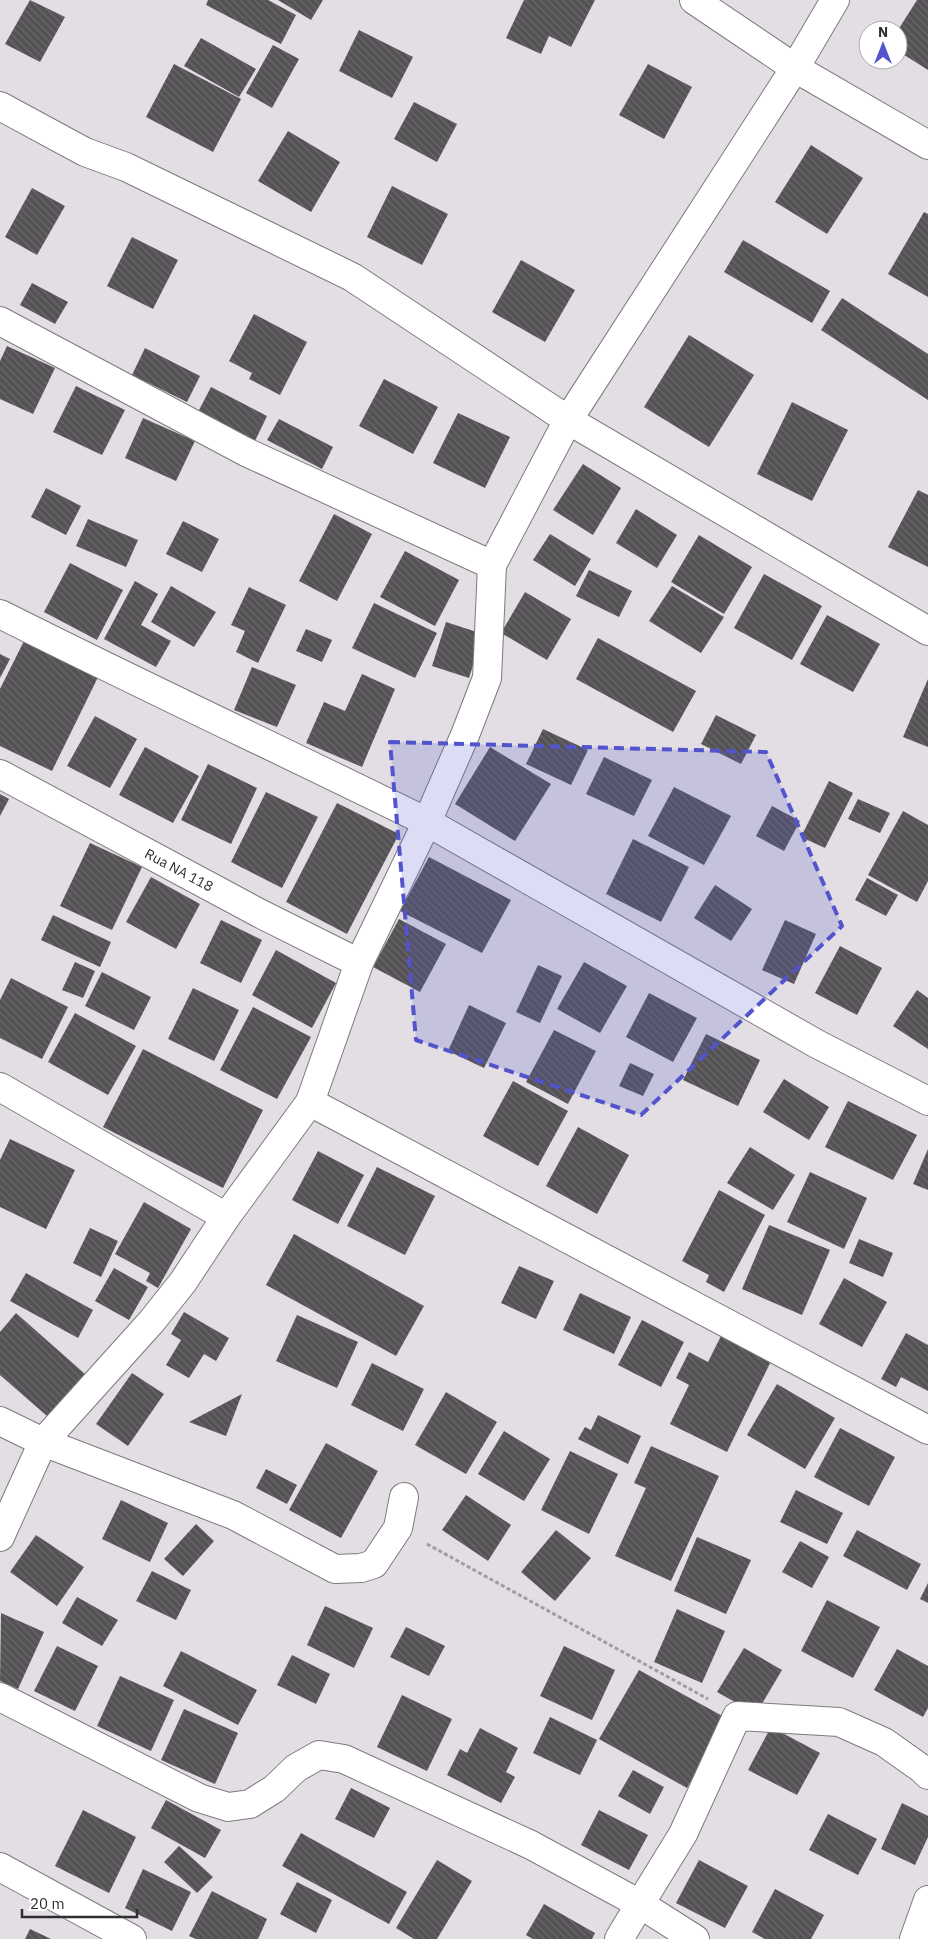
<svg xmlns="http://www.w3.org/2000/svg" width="928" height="1939" font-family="'IBM Plex Sans',sans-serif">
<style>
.building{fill:url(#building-back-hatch)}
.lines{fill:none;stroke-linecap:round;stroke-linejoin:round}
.street-casing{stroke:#7d797e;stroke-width:30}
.path{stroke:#a09ca0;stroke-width:3;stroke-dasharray:4 2.5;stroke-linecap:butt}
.street{stroke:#fff;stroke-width:28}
.marked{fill:#5254cb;fill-opacity:0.2;stroke:#5254cb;stroke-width:4;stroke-dasharray:10 6;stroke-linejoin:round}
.labels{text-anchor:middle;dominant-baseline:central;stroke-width:5;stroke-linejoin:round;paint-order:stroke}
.street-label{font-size:14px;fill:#2e2d2f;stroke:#fff}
</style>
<defs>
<pattern id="building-back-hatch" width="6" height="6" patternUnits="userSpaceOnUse" patternTransform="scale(1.25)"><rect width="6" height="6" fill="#555256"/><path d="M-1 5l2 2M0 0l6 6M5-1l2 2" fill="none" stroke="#6a686b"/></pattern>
</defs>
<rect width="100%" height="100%" fill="#e3dee3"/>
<g class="building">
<path d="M30,0L65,17L40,62L5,44Z"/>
<path d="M208,0H268L296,15L281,44L206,5Z"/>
<path d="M278,0H323L311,20Z"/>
<path d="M524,0H595L571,47L549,36L541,54L506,38Z"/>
<path d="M917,0H928V70L898,51V30Z"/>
<path d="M359,30L413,57L392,98L339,71Z"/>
<path d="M201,38L256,69L239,97L184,66Z"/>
<path d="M273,45L299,59L272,108L246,93Z"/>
<path d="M174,64L241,99L213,152L146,117Z"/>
<path d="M648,64L692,87L664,139L619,115Z"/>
<path d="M414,102L457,124L437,162L394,139Z"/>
<path d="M288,131L340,162L311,212L258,181Z"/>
<path d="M811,145L863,178L827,234L775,202Z"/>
<path d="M392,186L448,214L422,265L367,237Z"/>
<path d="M32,188L65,206L37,255L5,237Z"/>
<path d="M924,212L928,214V297L888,274Z"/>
<path d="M132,237L178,260L153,309L107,286Z"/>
<path d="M743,240L830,291L812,323L724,272Z"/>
<path d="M521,260L575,290L545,342L492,312Z"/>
<path d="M32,283L68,302L55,324L20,305Z"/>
<path d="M842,298L928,354V400L821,330Z"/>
<path d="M254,314L307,342L280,395L249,379L252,373L229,361Z"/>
<path d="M689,335L754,375L709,447L644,407Z"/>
<path d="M7,346L55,368L33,414L0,399V361Z"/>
<path d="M145,348L200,376L187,402L132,375Z"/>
<path d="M384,379L438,407L413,454L359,426Z"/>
<path d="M76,386L125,410L102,455L53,432Z"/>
<path d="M211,387L267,416L255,441L198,412Z"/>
<path d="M792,402L848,430L812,501L757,474Z"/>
<path d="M458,413L510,437L485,488L433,463Z"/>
<path d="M143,418L195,441L176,481L125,458Z"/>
<path d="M279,419L333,447L322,469L267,440Z"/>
<path d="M583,464L621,488L593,535L553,510Z"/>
<path d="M46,488L81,506L66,535L31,517Z"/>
<path d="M918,490L928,495V567L888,547Z"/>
<path d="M636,509L677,535L657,568L616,543Z"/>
<path d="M334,514L372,534L337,601L299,581Z"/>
<path d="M88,519L138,540L126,567L76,546Z"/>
<path d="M183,521L219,539L202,572L166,554Z"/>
<path d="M550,534L591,559L575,586L533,560Z"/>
<path d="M699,535L752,567L724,614L671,582Z"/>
<path d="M405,551L459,580L435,626L380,597Z"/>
<path d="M70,563L123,590L97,640L44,612Z"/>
<path d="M589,570L632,591L619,617L576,596Z"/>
<path d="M764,574L822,606L792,660L734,628Z"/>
<path d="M135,581L158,594L141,625L171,641L156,667L104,639Z"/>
<path d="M171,586L216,612L194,647L151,622Z"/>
<path d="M672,586L724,617L701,653L649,621Z"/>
<path d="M249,587L286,605L258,663L236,652L245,631L231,625Z"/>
<path d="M525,592L571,619L547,660L501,633Z"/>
<path d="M374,603L437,633L415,678L352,648Z"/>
<path d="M827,615L880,644L853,692L800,664Z"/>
<path d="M446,622L483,634L469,678L432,666Z"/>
<path d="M306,629L332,640L322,662L296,651Z"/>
<path d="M26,637L100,673L52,771L0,746V689Z"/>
<path d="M598,638L696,691L673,732L576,679Z"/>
<path d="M0,654L10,659L0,678Z"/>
<path d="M252,667L296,685L277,727L234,710Z"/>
<path d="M362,674L395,689L362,767L306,743L324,702L345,711Z"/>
<path d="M928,679V747L903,737Z"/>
<path d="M716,715L756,735L741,764L701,744Z"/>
<path d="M95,716L137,739L110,788L67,766Z"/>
<path d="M543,729L588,750L571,785L526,764Z"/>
<path d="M145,747L199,776L173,823L119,795Z"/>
<path d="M490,747L551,784L515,841L455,804Z"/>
<path d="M604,757L652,780L634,816L586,794Z"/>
<path d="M208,764L257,788L231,844L181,820Z"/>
<path d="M829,781L853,793L825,848L801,837Z"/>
<path d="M674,787L731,816L704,865L648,836Z"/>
<path d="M266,792L318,817L282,888L231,862Z"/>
<path d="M0,794L9,799L0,816Z"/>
<path d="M858,799L890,813L880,833L848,819Z"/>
<path d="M337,803L399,834L347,934L286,902Z"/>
<path d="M772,806L800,821L784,851L756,836Z"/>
<path d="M903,811L928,825V881L917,902L868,875Z"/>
<path d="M633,839L689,867L661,922L606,894Z"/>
<path d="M90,843L142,867L112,930L60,906Z"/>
<path d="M429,857L511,900L482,953L400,911Z"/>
<path d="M151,877L200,904L176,949L126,922Z"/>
<path d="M867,878L898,895L886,916L855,900Z"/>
<path d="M715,885L752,909L731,941L694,918Z"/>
<path d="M53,915L111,942L100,967L41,940Z"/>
<path d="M399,919L446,944L420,992L373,967Z"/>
<path d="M221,920L262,940L241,983L200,963Z"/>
<path d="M785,920L816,934L794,984L762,970Z"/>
<path d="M840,946L882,968L857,1015L815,993Z"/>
<path d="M276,950L336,983L312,1028L252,995Z"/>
<path d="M75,962L95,971L83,998L62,990Z"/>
<path d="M584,962L627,986L600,1033L557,1009Z"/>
<path d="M538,965L562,976L540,1023L516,1012Z"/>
<path d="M102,972L151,997L134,1030L85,1006Z"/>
<path d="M11,978L68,1007L42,1059L0,1038V1000Z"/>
<path d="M193,988L239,1010L214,1061L168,1039Z"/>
<path d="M917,990L928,998V1049L893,1026Z"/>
<path d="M649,993L697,1018L673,1062L626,1037Z"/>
<path d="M469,1005L506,1023L484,1068L448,1051Z"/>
<path d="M253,1007L311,1037L277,1099L220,1070Z"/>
<path d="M75,1013L136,1046L108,1095L48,1062Z"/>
<path d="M554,1030L596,1051L568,1104L526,1082Z"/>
<path d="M706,1034L760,1060L738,1106L683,1080Z"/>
<path d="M143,1049L263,1110L223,1188L103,1127Z"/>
<path d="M630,1063L654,1074L643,1096L619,1086Z"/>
<path d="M784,1079L829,1107L809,1140L763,1112Z"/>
<path d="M513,1081L568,1111L538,1166L483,1136Z"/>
<path d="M848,1101L917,1135L893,1180L825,1147Z"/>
<path d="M578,1127L629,1155L597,1214L546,1186Z"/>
<path d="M10,1139L75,1170L46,1229L0,1207V1160Z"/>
<path d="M750,1147L795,1175L773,1210L727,1183Z"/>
<path d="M928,1149V1190L913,1184Z"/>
<path d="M318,1151L364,1175L338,1224L292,1200Z"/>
<path d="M377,1167L435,1196L405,1255L347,1226Z"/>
<path d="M810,1172L867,1198L844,1249L787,1222Z"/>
<path d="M719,1190L765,1215L724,1292L706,1282L709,1275L682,1261Z"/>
<path d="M144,1202L191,1229L158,1288L146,1281L150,1273L115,1254Z"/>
<path d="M769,1225L830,1250L802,1315L742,1289Z"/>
<path d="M90,1228L118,1241L101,1277L73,1263Z"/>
<path d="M294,1234L424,1306L396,1356L266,1285Z"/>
<path d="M859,1239L893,1253L883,1277L849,1263Z"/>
<path d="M519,1266L554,1281L536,1319L501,1303Z"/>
<path d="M114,1268L148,1287L129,1320L95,1301Z"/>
<path d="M26,1273L93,1310L78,1338L10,1301Z"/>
<path d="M844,1278L887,1302L862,1347L819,1324Z"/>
<path d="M580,1293L631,1317L614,1354L563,1330Z"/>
<path d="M184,1312L229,1338L216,1361L204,1354L189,1378L166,1365L181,1340L171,1334Z"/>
<path d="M16,1313L85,1374L47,1416L0,1375V1332Z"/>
<path d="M297,1315L358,1342L337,1388L276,1361Z"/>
<path d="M642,1320L684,1342L661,1387L618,1365Z"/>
<path d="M906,1333L928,1345V1391L901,1377L896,1387L881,1379Z"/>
<path d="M722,1334L772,1359L727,1452L670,1424L689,1385L676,1378L689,1352L708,1362Z"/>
<path d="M372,1363L424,1389L403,1431L351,1405Z"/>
<path d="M132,1373L164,1394L128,1446L96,1424Z"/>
<path d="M777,1384L835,1418L805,1469L747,1435Z"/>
<path d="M446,1392L497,1422L466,1474L415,1445Z"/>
<path d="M242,1394L226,1436L189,1422Z"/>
<path d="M598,1415L641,1436L628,1464L578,1439L585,1427L591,1430Z"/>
<path d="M840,1428L895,1457L869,1506L814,1477Z"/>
<path d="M504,1431L550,1459L524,1501L478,1474Z"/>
<path d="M326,1443L378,1471L341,1538L289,1510Z"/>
<path d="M651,1446L719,1476L671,1581L615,1556L646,1488L634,1483Z"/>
<path d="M570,1451L618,1474L589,1534L541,1510Z"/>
<path d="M266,1469L297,1485L287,1504L256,1488Z"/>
<path d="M796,1490L843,1513L827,1544L780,1522Z"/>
<path d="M466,1495L511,1525L488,1561L442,1530Z"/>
<path d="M121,1500L168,1523L150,1562L102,1539Z"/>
<path d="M196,1524L214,1541L183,1576L164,1559Z"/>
<path d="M556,1530L591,1558L555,1601L521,1572Z"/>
<path d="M857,1530L921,1564L907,1590L843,1556Z"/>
<path d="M36,1535L84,1567L57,1606L10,1572Z"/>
<path d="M697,1537L751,1560L726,1614L674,1591Z"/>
<path d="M800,1541L829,1557L812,1588L782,1572Z"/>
<path d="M152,1571L191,1590L176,1620L136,1601Z"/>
<path d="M928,1583V1603L920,1599Z"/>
<path d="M77,1597L118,1620L102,1646L62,1623Z"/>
<path d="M827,1600L880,1627L853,1678L801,1651Z"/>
<path d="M325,1606L373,1628L354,1668L307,1645Z"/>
<path d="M677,1609L725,1631L702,1683L654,1662Z"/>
<path d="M1,1613L44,1632L18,1689L0,1681Z"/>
<path d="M406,1627L445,1646L429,1676L390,1657Z"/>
<path d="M57,1646L98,1666L75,1711L34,1691Z"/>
<path d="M564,1646L615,1670L592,1720L540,1696Z"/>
<path d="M744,1648L782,1670L756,1714L717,1692Z"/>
<path d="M897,1649L928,1666V1708L923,1717L874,1690Z"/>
<path d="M181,1651L257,1690L238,1725L163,1686Z"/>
<path d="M292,1655L330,1674L316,1704L277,1685Z"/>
<path d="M639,1670L726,1718L687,1788L599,1739Z"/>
<path d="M120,1676L174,1700L151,1751L97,1726Z"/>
<path d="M402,1695L452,1719L427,1771L377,1747Z"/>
<path d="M184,1709L238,1733L215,1784L161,1760Z"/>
<path d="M550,1717L597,1740L580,1775L533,1753Z"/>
<path d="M771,1727L820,1753L797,1795L748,1770Z"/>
<path d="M480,1728L518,1748L506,1772L515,1777L501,1803L447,1775L460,1749L467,1753Z"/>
<path d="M633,1770L664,1787L650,1814L618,1796Z"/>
<path d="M351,1788L390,1808L374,1838L335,1819Z"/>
<path d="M166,1800L221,1830L205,1858L151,1828Z"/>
<path d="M902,1803L928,1816V1837L915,1865L881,1849Z"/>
<path d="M83,1810L136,1837L109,1893L55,1866Z"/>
<path d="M599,1810L648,1835L629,1870L581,1845Z"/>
<path d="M828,1814L877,1839L858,1875L809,1850Z"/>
<path d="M301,1833L407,1892L389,1924L282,1866Z"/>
<path d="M179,1846L213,1877L197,1893L164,1862Z"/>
<path d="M437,1860L472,1881L437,1939H414L396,1928Z"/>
<path d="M699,1860L748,1886L725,1928L676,1903Z"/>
<path d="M143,1869L191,1892L172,1931L125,1908Z"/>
<path d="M297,1882L332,1900L316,1933L280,1914Z"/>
<path d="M775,1889L824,1915L811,1939H765L752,1932Z"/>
<path d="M212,1891L267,1919L258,1939H196L189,1936Z"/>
<path d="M544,1904L595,1933L592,1939H533L526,1935Z"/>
<path d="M30,1929L51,1939H25Z"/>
</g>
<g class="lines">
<defs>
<g id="street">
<path d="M694,0L795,68L928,145"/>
<path d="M0,106L85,152L126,167L352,277L568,420L928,631"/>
<path d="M0,321L246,452L492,565"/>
<path d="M0,614C141,685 285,752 427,822L465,735L487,678L492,565L568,420L795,68L835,0"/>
<path d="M0,774L259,913L359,963"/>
<path d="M0,1087L226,1217L310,1102"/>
<path d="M928,1101L817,1044L427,822L359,963L310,1102L928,1430"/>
<path d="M0,1421L43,1442L233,1515L335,1569L361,1568L374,1564L398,1528L404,1497"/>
<path d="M0,1537L43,1442L152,1321L183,1282L226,1217"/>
<path d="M0,1697L199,1798L228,1807L250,1804L274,1789L296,1768L319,1755L344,1759L531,1845L640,1904L683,1834L737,1716L839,1722L884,1742L922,1769L928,1775"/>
<path d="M0,1867L132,1939"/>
<path d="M619,1939L640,1904L695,1939"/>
<path d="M914,1939L928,1900"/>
</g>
</defs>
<use href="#street" class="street-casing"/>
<path class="path" d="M427,1544L708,1699"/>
<use href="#street" class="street"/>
</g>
<path class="marked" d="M390,742L766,752L842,926L641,1115L416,1040Z"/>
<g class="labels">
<g class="street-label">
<text transform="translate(179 870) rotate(28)">Rua NA 118</text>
</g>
</g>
<g transform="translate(883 45)"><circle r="24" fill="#ffffff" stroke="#ababac"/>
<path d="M0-4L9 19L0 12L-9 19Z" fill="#5254cb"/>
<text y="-8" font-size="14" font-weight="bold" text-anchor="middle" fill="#2e2d2f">N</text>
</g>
<path d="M22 1909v8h115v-8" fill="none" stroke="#2e2d2f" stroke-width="2.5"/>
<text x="30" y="1909" font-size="15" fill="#2e2d2f" stroke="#ffffff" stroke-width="4" paint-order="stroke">20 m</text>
</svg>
